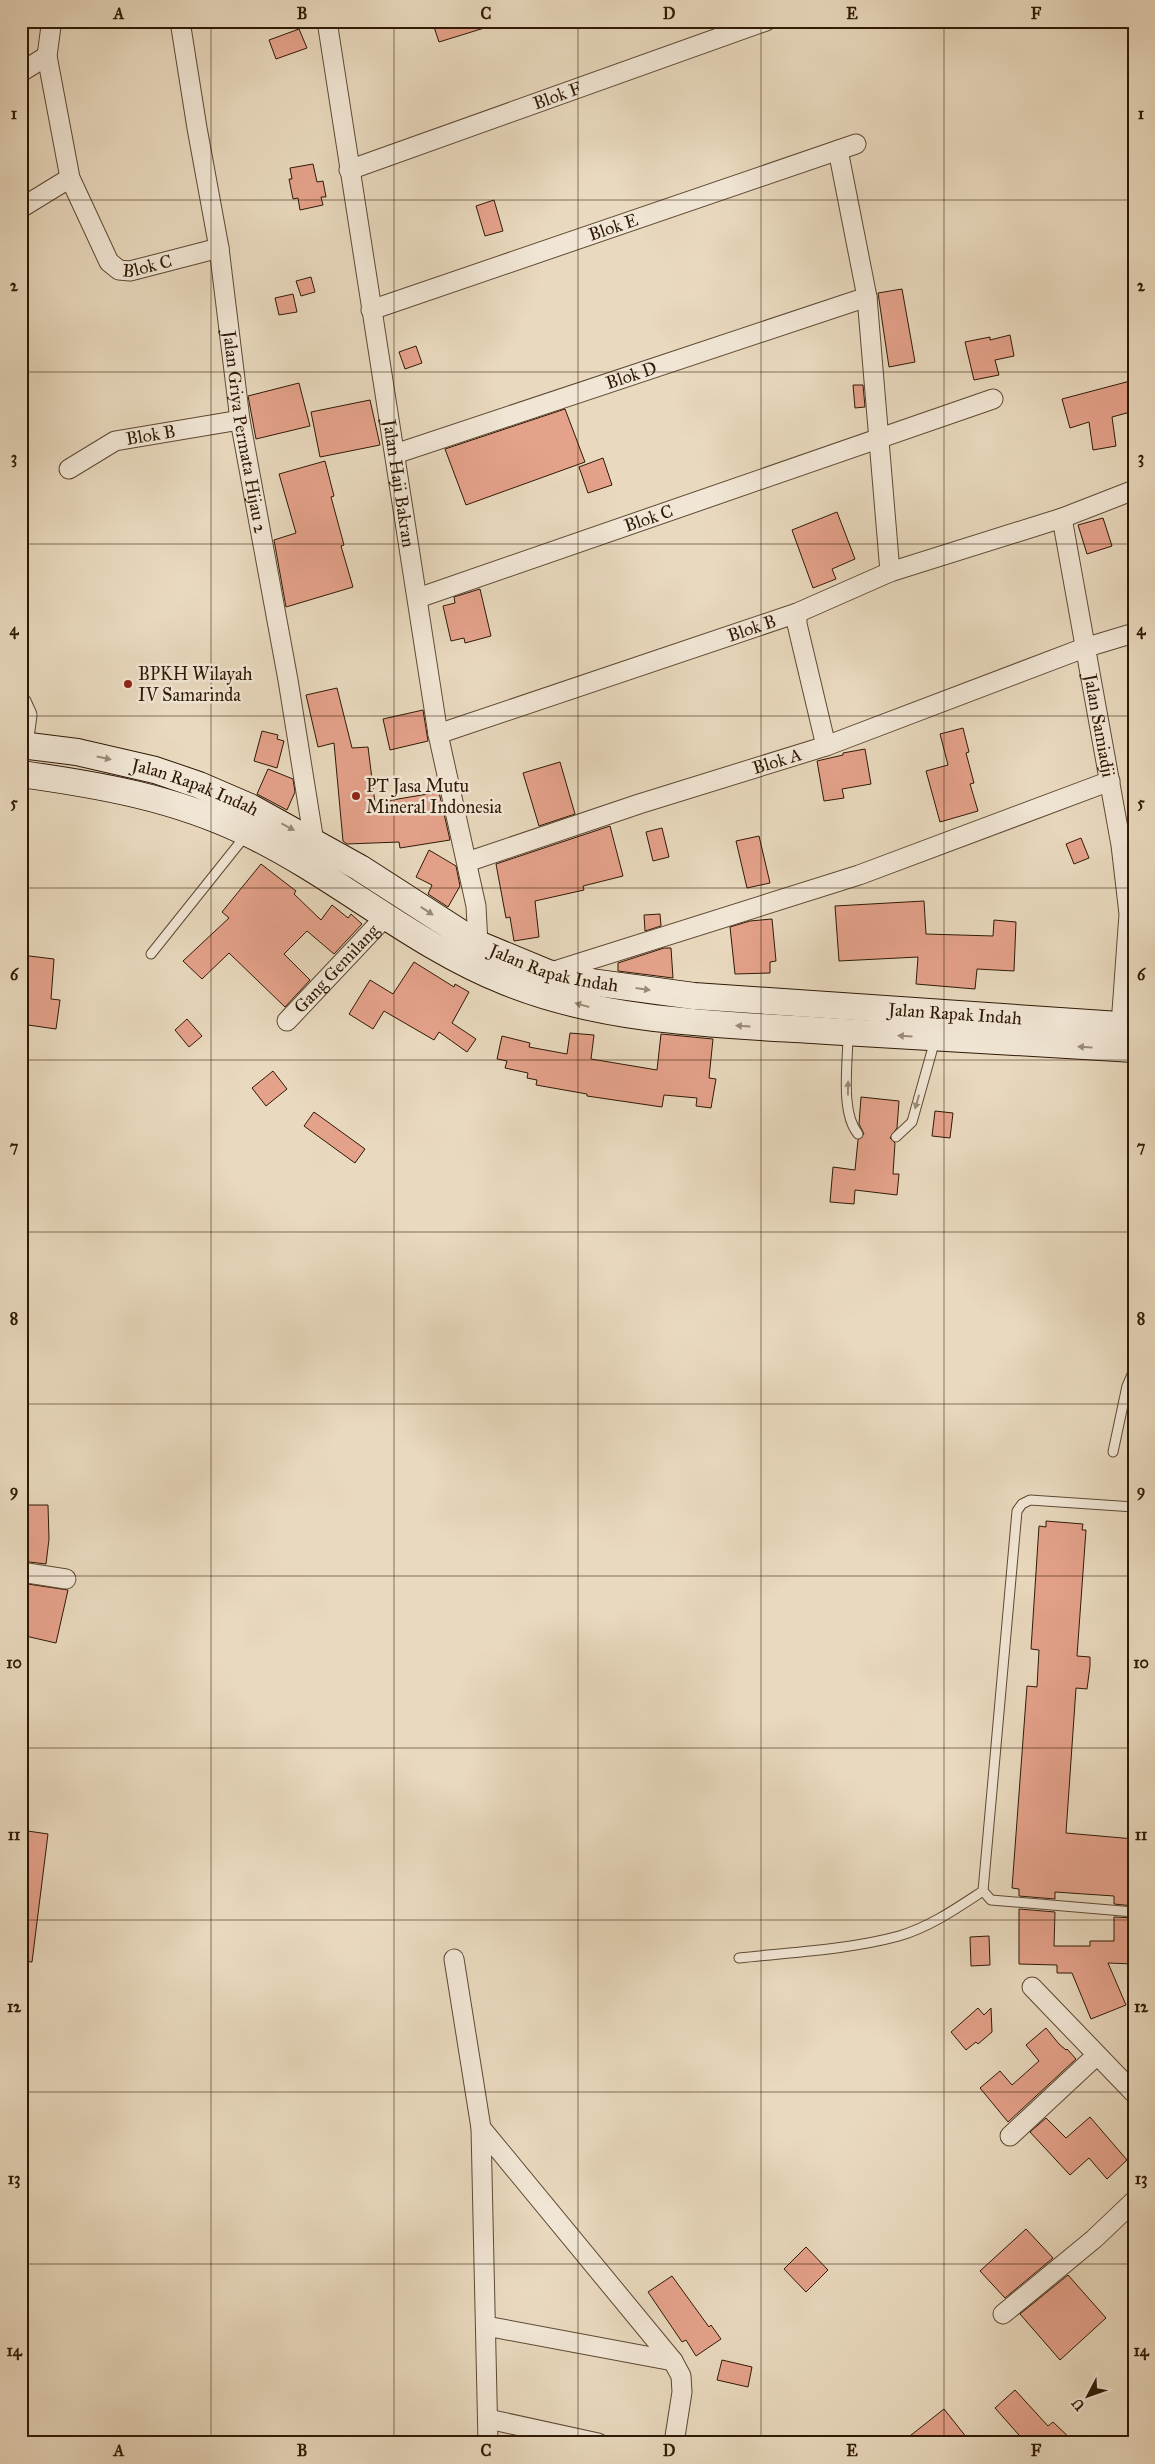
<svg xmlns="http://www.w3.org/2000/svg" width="1155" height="2464" font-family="'IM FELL Great Primer',serif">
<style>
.building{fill:#e5a28b;stroke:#2f1905}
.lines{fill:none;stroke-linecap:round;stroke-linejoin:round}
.service-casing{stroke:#5e4933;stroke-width:11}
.minor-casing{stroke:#5e4933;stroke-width:21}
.secondary-casing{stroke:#2f1905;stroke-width:28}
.service{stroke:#f1e6d5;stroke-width:9}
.minor{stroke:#f1e6d5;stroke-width:19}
.secondary{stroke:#f1e6d5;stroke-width:26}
.oneway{fill:#9a8a77}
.grid{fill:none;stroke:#2f1905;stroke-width:1;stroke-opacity:0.55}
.poi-dot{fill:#8f2418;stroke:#f1e6d5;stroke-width:2}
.labels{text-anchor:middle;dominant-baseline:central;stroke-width:5;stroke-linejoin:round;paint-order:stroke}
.street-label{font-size:18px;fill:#2f1905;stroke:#f1e6d5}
.poi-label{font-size:18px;fill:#2f1905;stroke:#f1e6d5;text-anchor:start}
.neatline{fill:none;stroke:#2f1905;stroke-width:2}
.grid-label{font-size:16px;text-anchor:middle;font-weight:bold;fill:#2f1905}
</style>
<rect width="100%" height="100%" fill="#e9d9be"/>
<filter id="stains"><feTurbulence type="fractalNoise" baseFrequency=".004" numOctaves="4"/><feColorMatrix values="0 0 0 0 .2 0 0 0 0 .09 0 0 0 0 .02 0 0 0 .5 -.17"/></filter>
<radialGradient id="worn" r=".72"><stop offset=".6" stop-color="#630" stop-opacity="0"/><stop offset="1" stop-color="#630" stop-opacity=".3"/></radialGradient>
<g class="building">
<path d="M432,21H494V25L439,42Z"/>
<path d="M299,29L307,48L276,59L269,40Z"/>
<path d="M313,164L317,182L323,181L326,197H321L323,205L300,210L298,198L293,199L289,179H292L290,168Z"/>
<path d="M494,200L503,231L485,236L476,206Z"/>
<path d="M311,277L315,292L301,296L296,281Z"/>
<path d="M902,289L915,362L889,367L878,293Z"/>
<path d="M293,294L297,312L279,315L275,298Z"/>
<path d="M1010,335L1014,356L995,360L999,375L974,380L965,342L990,337V340Z"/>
<path d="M416,346L422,363L405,369L399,352Z"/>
<path d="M1134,380V411L1112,417L1116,446L1093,450L1089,422L1070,428L1062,399Z"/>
<path d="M299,383L310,426L256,439L248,396Z"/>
<path d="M853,385H863L865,407L855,408Z"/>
<path d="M370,400L380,445L320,457L311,412Z"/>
<path d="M565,409L585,462L466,505L445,449Z"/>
<path d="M603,458L612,485L588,493L579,467Z"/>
<path d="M325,461L334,496L331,497L344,545L341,546L353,587L286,607L274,540L296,533L279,474Z"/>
<path d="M837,512L855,559L832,569L836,579L813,588L792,530Z"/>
<path d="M1103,518L1112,546L1087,554L1078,525Z"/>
<path d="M480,589L491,636L465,643L464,638L451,641L443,606L455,603L454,597Z"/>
<path d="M337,688L352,748L368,747L375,803L439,792L450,840L400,848L399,842L347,844L343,841L334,743L318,747L306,695Z"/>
<path d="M423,710L428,741L390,750L383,719Z"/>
<path d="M963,728L969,752L966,753L974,783L970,784L978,811L940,822L926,771L948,765L940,734Z"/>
<path d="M262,731L278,735L277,739L284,741L277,768L254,761Z"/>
<path d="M865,749L871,784L842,789L844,798L824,801L817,761L843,755V753Z"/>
<path d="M560,762L575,814L539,826L523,773Z"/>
<path d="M268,769L293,779L295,792L287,810L257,794Z"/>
<path d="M610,826L623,876L583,886L584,890L535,901L539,937L514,941L510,917L506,918L496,864Z"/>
<path d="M662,828L669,857L653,861L646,832Z"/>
<path d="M759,836L770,883L747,888L736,841Z"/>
<path d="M1081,838L1089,858L1074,864L1066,844Z"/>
<path d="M429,850L456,866L460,886L448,907L428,894L432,885L416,877Z"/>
<path d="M261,864L296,891L294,894L321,920L332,905L348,918L351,914L362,924L334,954L307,931L284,954L310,980L285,1007L229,953L202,979L183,961L229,918L222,912Z"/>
<path d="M924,901L926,934L993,936L994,920L1016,922L1014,971L977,969L975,989L916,984L918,957L839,961L835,906Z"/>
<path d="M660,914L661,926L645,931L644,915Z"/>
<path d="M772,919L776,961L770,962V973L735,974L730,927L750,921Z"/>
<path d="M664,948H671L673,978L618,971V963Z"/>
<path d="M21,955L54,959L51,999L60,1000L56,1029L21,1024Z"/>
<path d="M414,962L454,987L455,984L469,992L452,1023L476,1039L467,1052L439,1032L434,1040L384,1011L373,1029L349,1014L370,980L393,994Z"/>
<path d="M187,1019L202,1036L189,1047L175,1030Z"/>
<path d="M570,1033L594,1035L591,1059L657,1070L661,1034L713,1039L709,1078L716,1079L711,1108L696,1106L697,1098L664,1095L662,1107L587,1096V1094L536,1085L537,1080L527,1078L528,1073L505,1068L507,1061L497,1059L502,1036L530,1043L529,1047L567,1054Z"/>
<path d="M273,1071L287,1089L266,1106L252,1088Z"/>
<path d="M861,1097L899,1101L897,1128L890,1138L895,1143L893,1174H899L897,1195L855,1190L854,1204L830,1202L833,1167L855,1170L858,1140L864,1134L859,1124Z"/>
<path d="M935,1111L953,1113L950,1138L932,1136Z"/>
<path d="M314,1112L365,1149L355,1163L304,1126Z"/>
<path d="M22,1505H48L49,1539L46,1564L21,1561Z"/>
<path d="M1046,1521L1083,1524L1082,1530H1086L1077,1656L1090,1657V1666L1087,1689L1076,1688L1066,1833L1134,1839V1906L1114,1904V1896L1055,1892V1899L1019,1896V1889L1012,1888L1027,1686L1037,1687L1039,1650L1031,1649L1039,1526L1046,1527Z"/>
<path d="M21,1583L68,1590L56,1643L21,1635Z"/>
<path d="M21,1830L48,1834L32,1962L21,1961Z"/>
<path d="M1019,1909L1055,1912L1054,1946H1090V1941H1114V1917L1134,1918V1964L1108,1963L1126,2005L1091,2019L1072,1973H1057V1965L1019,1964Z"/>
<path d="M989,1936L990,1965L971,1966L970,1937Z"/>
<path d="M978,2008L984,2015L991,2008L992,2032L978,2044L976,2042L966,2050L951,2032Z"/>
<path d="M1046,2028L1059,2044L1066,2050L1067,2049L1076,2059L1008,2122L980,2088L1000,2071L1012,2085L1039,2061L1026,2045Z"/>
<path d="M1090,2117L1127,2160L1107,2179L1089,2158L1070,2175L1030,2132L1046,2118L1066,2138Z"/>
<path d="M1026,2229L1053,2258L1005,2298L980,2271Z"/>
<path d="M806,2247L828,2270L806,2292L784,2269Z"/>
<path d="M1068,2275L1106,2318L1060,2360L1020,2314Z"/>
<path d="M672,2276L709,2327L711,2325L721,2339L696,2356L686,2340L682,2342L648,2292Z"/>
<path d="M722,2360L752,2367L748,2387L717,2380Z"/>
<path d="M1015,2390L1048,2426L1053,2422L1075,2443H1026L995,2408Z"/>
<path d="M944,2409L971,2443H901Z"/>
</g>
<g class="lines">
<defs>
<g id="service">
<path d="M151,954L246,835"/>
<path d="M848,1035C848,1063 840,1112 858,1134"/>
<path d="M896,1137L912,1122L935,1040"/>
<path d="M1113,1452L1127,1386L1134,1370"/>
<path d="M1134,1507L1030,1500L1022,1504L1017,1511L983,1891L991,1900L1134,1912"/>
<path d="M739,1958C792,1952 847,1950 899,1936C930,1927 957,1908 983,1891"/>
</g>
<g id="minor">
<path id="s1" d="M49,21L51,26L47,56L70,178L109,262L119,270L130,271L219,248"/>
<path id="s2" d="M180,21L197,128L219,248L240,420L288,680L314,842"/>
<path id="s3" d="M327,21L438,734L476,906L478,944"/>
<path d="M21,72L47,56"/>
<path d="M838,150L867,297L890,572"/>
<path id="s4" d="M349,170L766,21"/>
<path d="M21,208L70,178"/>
<path id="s5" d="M371,310L856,144"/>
<path id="s6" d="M395,454L867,297"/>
<path id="s7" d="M69,469L115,441L240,420"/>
<path id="s8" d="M1062,518L1121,845L1129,914L1121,1025"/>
<path id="s9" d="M418,598L993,399"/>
<path d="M797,613V624L826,746"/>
<path d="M21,702L27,715L23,745"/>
<path id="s10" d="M438,734L797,613L890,572L1062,518L1134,490"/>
<path id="s11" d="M467,862L639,804L826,746L1084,648L1134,633"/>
<path d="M548,973L859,875L1110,781"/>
<path id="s12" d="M287,1021L386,916"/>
<path d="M21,1572L66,1579"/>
<path d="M454,1959L481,2128L488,2443"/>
<path d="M1032,1987L1134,2093"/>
<path d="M481,2128L673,2361L681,2376L682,2392L674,2443"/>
<path d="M1010,2136L1097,2055"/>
<path d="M1003,2314L1094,2239L1134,2201"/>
<path d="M486,2326L673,2361"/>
<path d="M488,2419L598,2443"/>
</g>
<g id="secondary">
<path id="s13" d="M21,745L77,752L155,770L199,785L250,807L360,868L478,944L548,973L591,982L694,996L1134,1026"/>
<path d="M21,774C100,785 175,798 247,833C337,876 413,945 506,982C602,1021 710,1024 812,1030C919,1037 1026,1043 1134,1049"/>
</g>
</defs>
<use href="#service" class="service-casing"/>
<use href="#minor" class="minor-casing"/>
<use href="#secondary" class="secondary-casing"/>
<use href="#service" class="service"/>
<use href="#minor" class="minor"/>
<use href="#secondary" class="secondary"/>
</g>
<defs><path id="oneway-solid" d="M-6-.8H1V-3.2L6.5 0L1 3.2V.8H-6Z" transform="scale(1.25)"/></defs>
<g class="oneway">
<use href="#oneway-solid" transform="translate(104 758) rotate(12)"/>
<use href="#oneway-solid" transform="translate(288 827) rotate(28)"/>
<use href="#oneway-solid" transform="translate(427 911) rotate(33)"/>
<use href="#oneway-solid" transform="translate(643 989) rotate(8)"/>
<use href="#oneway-solid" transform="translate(582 1005) rotate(-164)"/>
<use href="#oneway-solid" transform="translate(743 1026) rotate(-176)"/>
<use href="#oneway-solid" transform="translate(905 1036) rotate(-176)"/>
<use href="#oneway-solid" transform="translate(1085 1047) rotate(-177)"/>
<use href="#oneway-solid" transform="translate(848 1088) rotate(-89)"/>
<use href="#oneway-solid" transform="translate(917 1102) rotate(106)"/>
</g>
<path class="grid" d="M211,21V2443M394,21V2443M578,21V2443M761,21V2443M944,21V2443M21,200H1134M21,372H1134M21,544H1134M21,716H1134M21,888H1134M21,1060H1134M21,1232H1134M21,1404H1134M21,1576H1134M21,1748H1134M21,1920H1134M21,2092H1134M21,2264H1134"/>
<g class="poi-dot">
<circle cx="128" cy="684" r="5"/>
<circle cx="356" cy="796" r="5"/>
</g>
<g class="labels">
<g class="street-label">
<text stroke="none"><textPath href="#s4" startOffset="221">Blok F</textPath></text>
<text stroke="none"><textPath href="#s5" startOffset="256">Blok E</textPath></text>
<text stroke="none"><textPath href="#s1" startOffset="294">Blok C</textPath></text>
<text stroke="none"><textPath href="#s6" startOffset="249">Blok D</textPath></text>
<text stroke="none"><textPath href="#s2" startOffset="416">Jalan Griya Permata Hijau 2</textPath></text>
<text stroke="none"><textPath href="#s7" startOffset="90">Blok B</textPath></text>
<text stroke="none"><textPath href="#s3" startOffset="468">Jalan Haji Bakran</textPath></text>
<text stroke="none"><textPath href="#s9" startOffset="244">Blok C</textPath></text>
<text stroke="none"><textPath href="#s10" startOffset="331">Blok B</textPath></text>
<text stroke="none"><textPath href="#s8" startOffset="211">Jalan Samiadji</textPath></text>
<text stroke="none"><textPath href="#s11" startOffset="326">Blok A</textPath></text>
<text stroke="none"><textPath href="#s13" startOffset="180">Jalan Rapak Indah</textPath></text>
<text stroke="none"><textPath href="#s13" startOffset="585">Jalan Rapak Indah</textPath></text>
<text stroke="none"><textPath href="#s12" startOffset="72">Gang Gemilang</textPath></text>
<text stroke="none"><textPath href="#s13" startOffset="990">Jalan Rapak Indah</textPath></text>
</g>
<g class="poi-label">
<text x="138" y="674">BPKH Wilayah<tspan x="138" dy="21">IV Samarinda</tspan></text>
<text x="366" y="786">PT Jasa Mutu<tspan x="366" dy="21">Mineral Indonesia</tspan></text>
</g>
</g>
<rect width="1155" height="2464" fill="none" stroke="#e9d9be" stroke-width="55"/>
<g transform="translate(1088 2396) rotate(229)" stroke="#f1e6d5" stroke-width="4" paint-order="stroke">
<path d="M0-4L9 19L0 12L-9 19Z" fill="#2f1905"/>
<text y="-8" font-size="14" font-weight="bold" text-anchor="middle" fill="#2f1905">U</text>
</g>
<rect x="28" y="28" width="1100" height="2408" class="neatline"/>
<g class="grid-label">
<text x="119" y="19">A</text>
<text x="302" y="19">B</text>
<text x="486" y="19">C</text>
<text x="669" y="19">D</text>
<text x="852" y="19">E</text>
<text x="1036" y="19">F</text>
<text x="14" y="119">1</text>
<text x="1141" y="119">1</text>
<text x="14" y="291">2</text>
<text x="1141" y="291">2</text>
<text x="14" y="463">3</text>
<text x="1141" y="463">3</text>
<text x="14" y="635">4</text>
<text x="1141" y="635">4</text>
<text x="14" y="808">5</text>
<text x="1141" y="808">5</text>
<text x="14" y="980">6</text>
<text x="1141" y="980">6</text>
<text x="14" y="1152">7</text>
<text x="1141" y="1152">7</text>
<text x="14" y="1324">8</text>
<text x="1141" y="1324">8</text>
<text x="14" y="1496">9</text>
<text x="1141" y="1496">9</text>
<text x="14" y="1668">10</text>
<text x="1141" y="1668">10</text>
<text x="14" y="1840">11</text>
<text x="1141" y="1840">11</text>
<text x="14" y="2012">12</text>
<text x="1141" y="2012">12</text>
<text x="14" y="2184">13</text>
<text x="1141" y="2184">13</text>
<text x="14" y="2356">14</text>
<text x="1141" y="2356">14</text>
<text x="119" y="2456">A</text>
<text x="302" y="2456">B</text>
<text x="486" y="2456">C</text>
<text x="669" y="2456">D</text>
<text x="852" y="2456">E</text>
<text x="1036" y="2456">F</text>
</g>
<rect width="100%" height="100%" filter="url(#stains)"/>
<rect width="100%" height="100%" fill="url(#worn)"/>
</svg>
